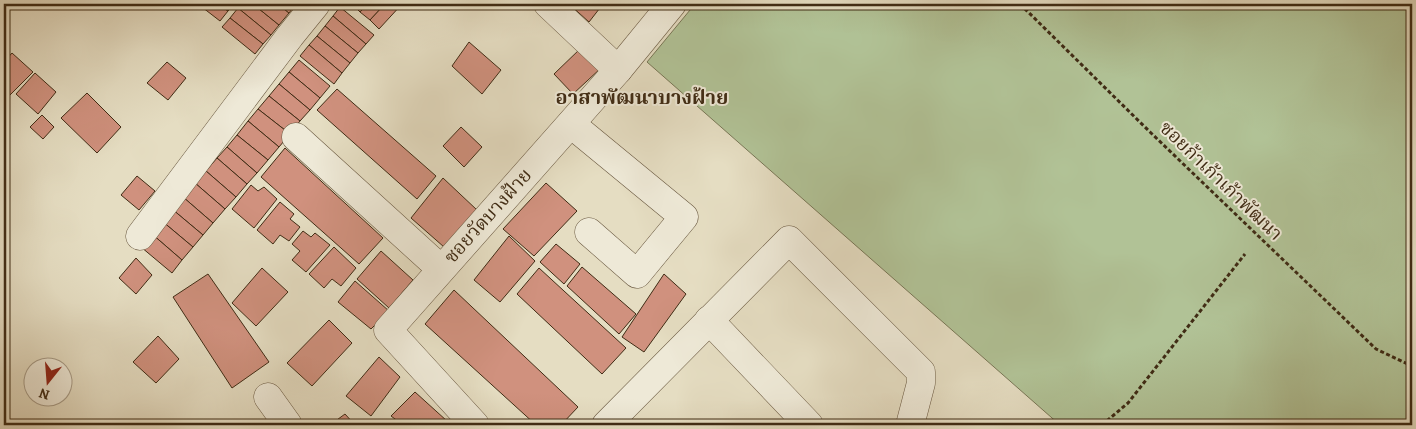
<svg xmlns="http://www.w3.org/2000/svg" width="1416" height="429" font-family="Alegreya,'Noto Serif Thai',serif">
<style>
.green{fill:#b1c296;stroke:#787756}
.building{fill:#d0917e;stroke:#402c15}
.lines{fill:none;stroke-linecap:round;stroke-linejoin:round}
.minor-casing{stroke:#695840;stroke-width:29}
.path{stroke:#402c15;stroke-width:3;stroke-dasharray:4 2.5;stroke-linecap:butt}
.minor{stroke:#eee9d7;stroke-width:28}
.labels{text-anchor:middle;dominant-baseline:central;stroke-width:4;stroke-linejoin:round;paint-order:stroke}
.street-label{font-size:19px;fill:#402c15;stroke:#eee9d7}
.neighbourhood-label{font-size:20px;font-weight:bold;fill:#402c15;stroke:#eee9d7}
</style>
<rect width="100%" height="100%" fill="#e5ddc2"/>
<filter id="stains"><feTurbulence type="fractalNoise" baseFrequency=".004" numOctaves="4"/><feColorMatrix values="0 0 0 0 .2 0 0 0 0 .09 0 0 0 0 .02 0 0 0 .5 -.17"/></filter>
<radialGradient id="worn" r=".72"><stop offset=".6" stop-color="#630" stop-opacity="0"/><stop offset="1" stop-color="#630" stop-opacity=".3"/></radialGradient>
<path class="green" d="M695,4H1412V425H1060L647,62Z"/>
<g class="building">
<path d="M198,4H218L228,11L220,21Z"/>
<path d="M218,4H235L228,11Z"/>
<path d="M241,4H253L279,25L271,35L238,8Z"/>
<path d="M253,4H278L289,13L279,25Z"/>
<path d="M278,4H296L289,13Z"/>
<path d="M352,4H368L360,12Z"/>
<path d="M368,4H385L370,20L360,12Z"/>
<path d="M385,4H402L379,29L370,20Z"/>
<path d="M569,4H603L589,22Z"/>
<path d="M340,7L374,35L366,44L333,16Z"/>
<path d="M238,8L271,35L263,44L230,18Z"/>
<path d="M333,16L366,44L358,53L325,26Z"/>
<path d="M230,18L263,44L255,54L222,27Z"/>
<path d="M325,26L358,53L350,63L317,36Z"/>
<path d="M317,36L350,63L342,73L309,45Z"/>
<path d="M469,42L501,70L482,94L452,66Z"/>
<path d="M309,45L342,73L334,84L300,56Z"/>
<path d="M581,48L601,68L573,94L554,74Z"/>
<path d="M12,53L33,72L7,98L4,94V62Z"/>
<path d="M299,60L330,86L320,98L289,72Z"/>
<path d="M167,62L186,78L168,100L147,83Z"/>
<path d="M289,72L320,98L310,110L279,84Z"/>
<path d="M35,73L56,92L38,114L16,94Z"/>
<path d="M279,84L310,110L300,121L269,96Z"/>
<path d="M337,89L436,176L417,199L317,110Z"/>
<path d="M87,93L121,127L97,153L61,118Z"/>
<path d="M269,96L300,121L290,134L258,109Z"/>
<path d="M258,109L290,134L279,147L248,121Z"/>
<path d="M42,115L54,127L43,139L30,127Z"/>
<path d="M248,121L279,147L268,160L237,135Z"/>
<path d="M461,127L482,147L464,167L443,146Z"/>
<path d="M237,135L268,160L257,173L227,147Z"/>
<path d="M227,147L257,173L247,184L217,158Z"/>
<path d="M285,148L383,238L359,264L261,177Z"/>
<path d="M217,158L247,184L236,197L206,171Z"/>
<path d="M206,171L236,197L225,209L195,183Z"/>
<path d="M137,176L155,191L139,210L121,195Z"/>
<path d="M443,178L477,210L444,247L411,218Z"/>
<path d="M195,183L225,209L213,223L183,197Z"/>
<path d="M546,183L577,211L534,256L503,229Z"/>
<path d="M251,185L258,191L264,187L277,199L254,228L232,209Z"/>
<path d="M183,197L213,223L203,235L172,209Z"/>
<path d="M280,202L294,214L290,219L300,227L289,241L280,235L273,244L257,230Z"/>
<path d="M172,209L203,235L193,247L162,221Z"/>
<path d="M162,221L193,247L182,260L152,234Z"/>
<path d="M303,231L311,237L315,233L330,245L306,272L292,260L300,251L292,244Z"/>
<path d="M152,234L182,260L172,273L141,247Z"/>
<path d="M509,236L535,261L500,302L474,280Z"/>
<path d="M556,244L580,264L564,284L540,262Z"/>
<path d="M334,247L356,268L341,286L332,279L324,288L309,274Z"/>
<path d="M381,251L413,280L389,308L357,279Z"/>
<path d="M136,258L152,275L136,294L119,278Z"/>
<path d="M582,267L636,314L619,334L567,286Z"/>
<path d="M262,268L288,292L256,326L232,303Z"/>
<path d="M539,268L626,348L602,374L517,294Z"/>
<path d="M208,274L269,362L232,388L173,297Z"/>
<path d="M664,274L686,294L644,352L622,337Z"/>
<path d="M355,281L389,311L371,329L338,302Z"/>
<path d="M454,290L578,407L561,425H536L425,324Z"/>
<path d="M329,320L352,343L312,386L287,363Z"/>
<path d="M158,336L179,359L156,383L133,362Z"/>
<path d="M379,357L400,377L371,416L346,396Z"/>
<path d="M415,392L447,421L443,425H403L391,416Z"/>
<path d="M345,414L355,425H330Z"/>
</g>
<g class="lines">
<defs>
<g id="minor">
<path d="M548,4L618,70"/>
<path d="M571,124L684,217L637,274L589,232"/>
<path d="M296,137L441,269"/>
<path d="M140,236L290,36L316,4"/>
<path d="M709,320L809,425"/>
<path d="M268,397L288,425"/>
<path d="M475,425L388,330L618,70L672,4"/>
<path d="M606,425L789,240L921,372V383L910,425"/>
</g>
</defs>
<use href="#minor" class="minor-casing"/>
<g class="path">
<path d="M1020,4L1150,132L1376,349L1412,366"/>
<path d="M1102,425L1128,403L1245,254"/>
</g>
<use href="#minor" class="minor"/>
</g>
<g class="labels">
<g class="street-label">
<text transform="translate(1221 181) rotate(44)">ซอยก้าเก้าเก้าพัฒนา</text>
<text transform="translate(488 216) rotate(-48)">ซอยวัดบางฝ้าย</text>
</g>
<g class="neighbourhood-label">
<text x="642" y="97">อาสาพัฒนาบางฝ้าย</text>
</g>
</g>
<rect width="1416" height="429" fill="none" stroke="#e5ddc2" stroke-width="20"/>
<rect x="5" y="5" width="1406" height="419" fill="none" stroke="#402c15" stroke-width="2.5"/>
<rect x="10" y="10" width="1396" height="409" fill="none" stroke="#402c15"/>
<g transform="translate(48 382) rotate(197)"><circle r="24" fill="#eee9d7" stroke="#a89d89"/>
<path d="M0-4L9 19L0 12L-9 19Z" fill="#8f2418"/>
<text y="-8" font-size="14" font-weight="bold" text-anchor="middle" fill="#402c15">N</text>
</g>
<rect width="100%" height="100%" filter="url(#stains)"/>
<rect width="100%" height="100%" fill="url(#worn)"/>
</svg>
